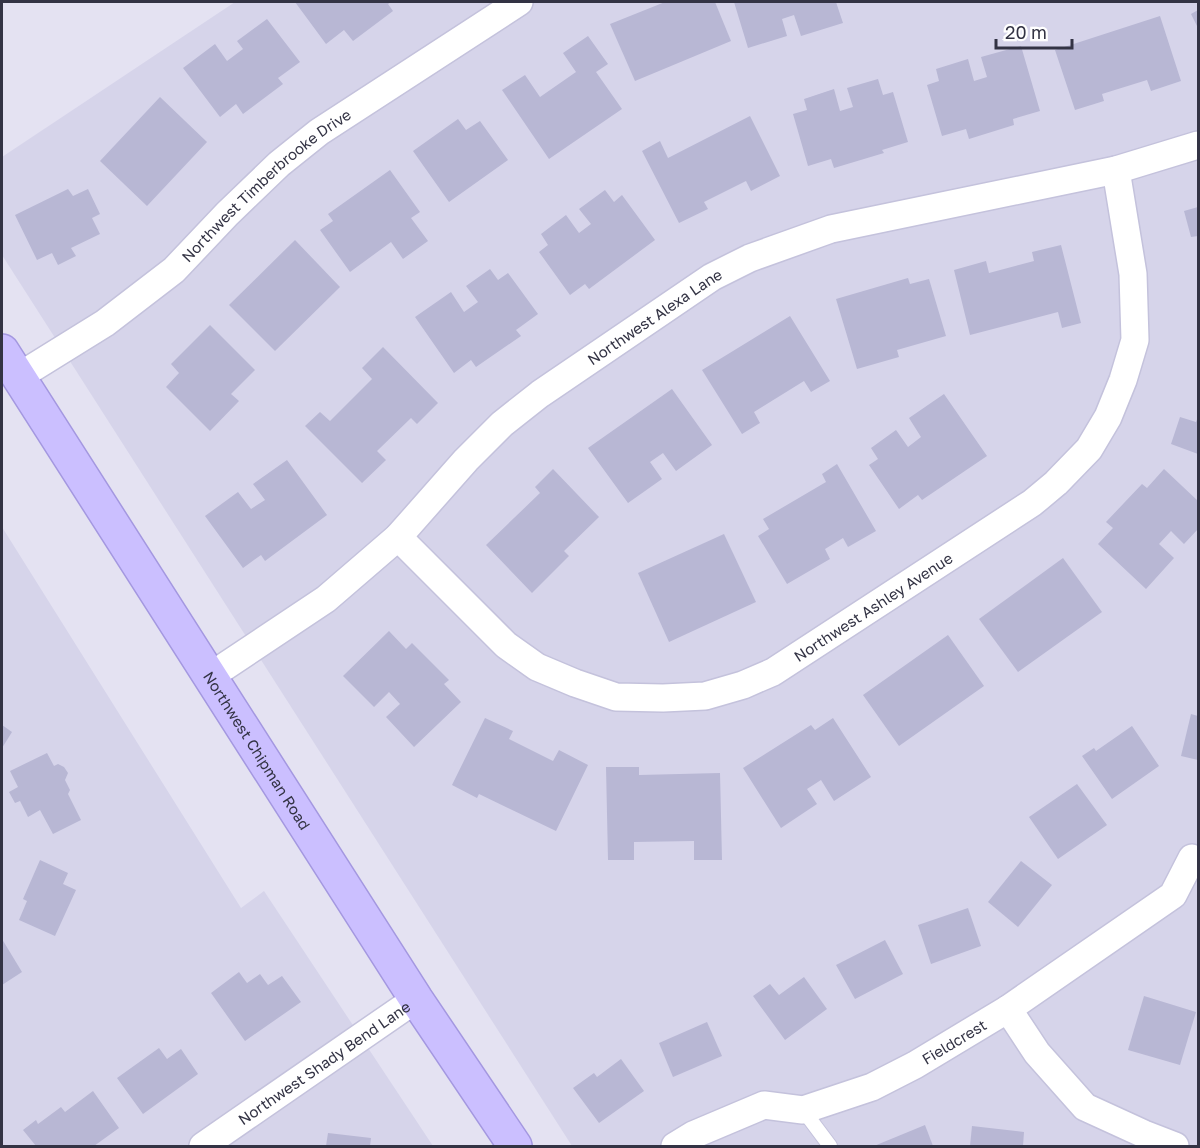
<svg xmlns="http://www.w3.org/2000/svg" width="1200" height="1148" font-family="'Golos Text',sans-serif">
<style>
.residential{fill:#d6d4ea}
.building{fill:#b8b7d4}
.lines{fill:none;stroke-linecap:round;stroke-linejoin:round}
.service-casing{stroke:#c4c2dc;stroke-width:16}
.minor-casing{stroke:#c4c2dc;stroke-width:30}
.secondary-casing{stroke:#a498e0;stroke-width:36}
.service{stroke:#fff;stroke-width:14}
.minor{stroke:#fff;stroke-width:27}
.secondary{stroke:#cbbfff;stroke-width:33}
.labels{text-anchor:middle;dominant-baseline:central;stroke-width:4.5;stroke-linejoin:round;paint-order:stroke}
.street-label{font-size:15px;fill:#334;stroke:#fff}
</style>
<rect width="100%" height="100%" fill="#e4e2f2"/>
<g class="residential">
<path d="M235,2H1198V1146H572L2,255V157Z"/>
<path d="M2,527L241,908L264,891L433,1146H2Z"/>
</g>
<g class="building">
<path d="M295,2H391L388,4L393,11L353,41L344,30L326,44Z"/>
<path d="M665,2H715L731,41L635,81L610,24Z"/>
<path d="M734,2H836L843,23L801,36L794,15L782,19L787,36L748,48Z"/>
<path d="M1198,10V28L1191,14Z"/>
<path d="M1160,16L1181,81L1151,91L1147,80L1102,94L1104,101L1075,110L1055,50Z"/>
<path d="M267,19L300,62L278,78L283,84L243,114L236,104L220,117L183,68L215,44L227,61L243,49L237,41Z"/>
<path d="M588,36L608,64L596,72L622,109L549,159L502,90L525,75L540,97L576,72L563,53Z"/>
<path d="M1021,46L1040,111L1013,119L1014,125L969,139L966,129L942,136L927,85L939,81L936,69L968,59L974,81L987,77L981,57Z"/>
<path d="M878,79L883,95L893,92L908,142L882,150L884,153L834,168L831,159L808,166L793,114L807,110L804,99L834,89L840,111L853,107L847,88Z"/>
<path d="M160,97L207,142L147,206L100,161Z"/>
<path d="M750,116L780,176L751,191L746,181L704,202L708,209L679,223L642,151L660,141L668,158Z"/>
<path d="M458,119L466,130L480,121L508,160L449,202L413,151Z"/>
<path d="M390,170L420,212L411,218L428,241L403,259L391,242L350,272L320,230L333,221L328,214Z"/>
<path d="M68,189L73,196L88,189L100,214L92,218L100,234L71,248L76,256L58,265L52,253L37,260L15,215Z"/>
<path d="M605,190L614,202L622,195L655,240L589,289L585,284L570,295L539,252L548,245L541,234L566,215L579,233L591,224L579,209Z"/>
<path d="M1198,207V236L1191,237L1184,211Z"/>
<path d="M295,240L340,287L275,351L229,305Z"/>
<path d="M1061,245L1081,323L1062,328L1058,312L970,335L954,270L986,261L989,273L1034,261L1032,252Z"/>
<path d="M490,269L498,280L508,273L538,314L516,330L521,336L476,367L471,360L454,373L415,317L451,292L464,312L478,302L466,286Z"/>
<path d="M908,278L910,284L929,279L946,336L897,350L899,357L857,369L836,299Z"/>
<path d="M790,316L830,381L811,392L804,381L754,412L760,423L742,434L702,370Z"/>
<path d="M210,325L255,370L231,394L239,401L210,431L166,387L179,373L171,364Z"/>
<path d="M383,347L438,403L417,424L411,418L377,451L386,460L362,483L305,426L320,412L330,421L372,379L362,368Z"/>
<path d="M672,389L712,445L676,471L663,453L650,462L662,479L628,503L588,448Z"/>
<path d="M944,394L987,456L922,500L918,495L899,509L869,465L878,459L871,448L896,430L908,447L921,437L909,418Z"/>
<path d="M1180,417L1196,422L1198,417V454L1171,444Z"/>
<path d="M287,460L327,515L265,561L261,555L243,568L205,516L238,492L251,509L265,500L253,484Z"/>
<path d="M837,464L876,531L848,547L843,538L825,549L830,559L787,584L758,536L769,529L763,519L826,482L822,474Z"/>
<path d="M553,469L599,517L564,551L569,556L532,593L486,545L540,493L535,487Z"/>
<path d="M1164,469L1198,501V529L1184,544L1171,531L1159,544L1174,558L1146,589L1098,544L1113,528L1106,522L1142,484L1147,488Z"/>
<path d="M724,534L756,602L669,642L638,573Z"/>
<path d="M1063,558L1102,612L1018,672L979,619Z"/>
<path d="M389,631L406,649L412,643L449,680L444,684L461,702L414,747L386,717L400,704L389,692L374,707L343,676Z"/>
<path d="M948,635L984,686L899,746L863,695Z"/>
<path d="M1191,714L1198,716V760L1181,756Z"/>
<path d="M485,718L513,731L509,739L553,761L559,750L588,765L556,831L479,794L477,798L452,785Z"/>
<path d="M833,718L871,777L834,801L821,780L807,789L817,804L781,828L743,768L811,725L815,730Z"/>
<path d="M2,725L12,732L2,748Z"/>
<path d="M1132,726L1159,766L1112,799L1082,756L1094,748L1096,751Z"/>
<path d="M47,753L54,766L58,764L64,767L68,773L65,780L70,790L68,794L81,820L53,834L40,810L28,817L20,801L15,803L9,792L18,787L10,771Z"/>
<path d="M606,767H639V775L720,773L722,860H694V841L634,842V860H608Z"/>
<path d="M1077,784L1107,825L1058,859L1029,817Z"/>
<path d="M40,860L68,873L63,884L76,890L55,936L19,920L27,901L23,899Z"/>
<path d="M1021,861L1052,885L1018,927L988,902Z"/>
<path d="M968,908L981,946L931,964L918,925Z"/>
<path d="M2,939L22,972L2,985Z"/>
<path d="M885,940L903,974L855,999L836,965Z"/>
<path d="M239,972L247,983L260,974L268,985L282,976L301,1002L245,1041L211,993Z"/>
<path d="M804,977L827,1009L785,1040L753,996L770,984L779,995Z"/>
<path d="M1144,996L1196,1012L1180,1065L1128,1050Z"/>
<path d="M707,1022L722,1056L673,1077L659,1043Z"/>
<path d="M159,1048L167,1059L181,1049L198,1074L143,1114L117,1078Z"/>
<path d="M621,1059L644,1091L599,1123L573,1088L594,1073L597,1077Z"/>
<path d="M93,1091L119,1128L94,1146H36L23,1130L36,1120L38,1124L61,1107L65,1112Z"/>
<path d="M925,1125L933,1146H874Z"/>
<path d="M972,1126L1024,1132L1023,1146H970Z"/>
<path d="M328,1133L371,1138L370,1146H326Z"/>
</g>
<g class="lines">
<defs>
<path id="service" d="M803,1110L830,1146"/>
<g id="minor">
<path id="s1" d="M18,377L105,323L174,270L227,214L279,164L319,132L519,2"/>
<path id="s2" d="M398,537L506,645L537,667L575,683L616,697L663,698L705,696L743,685L773,672L1032,503L1056,483L1089,449L1108,417L1123,380L1135,340L1133,274L1116,170"/>
<path id="s3" d="M209,677L326,599L398,537L466,460L502,424L540,394L712,277L750,258L831,229L1116,170L1198,145"/>
<path d="M1008,1009L1037,1053L1085,1107L1144,1134L1175,1146"/>
<path id="s4" d="M203,1146L416,999"/>
<path id="s5" d="M675,1146L693,1135L764,1105L803,1110L872,1087L915,1065L1008,1009L1173,895L1192,858"/>
</g>
<g id="secondary">
<path id="s6" d="M2,351L416,999L515,1146"/>
</g>
</defs>
<use href="#service" class="service-casing"/>
<use href="#minor" class="minor-casing"/>
<use href="#secondary" class="secondary-casing"/>
<use href="#service" class="service"/>
<use href="#minor" class="minor"/>
<use href="#secondary" class="secondary"/>
</g>
<g class="labels">
<g class="street-label">
<text stroke="none"><textPath href="#s1" startOffset="315">Northwest Timberbrooke Drive</textPath></text>
<text stroke="none"><textPath href="#s3" startOffset="576">Northwest Alexa Lane</textPath></text>
<text stroke="none"><textPath href="#s2" startOffset="556">Northwest Ashley Avenue</textPath></text>
<text stroke="none"><textPath href="#s6" startOffset="474">Northwest Chipman Road</textPath></text>
<text stroke="none"><textPath href="#s5" startOffset="304">Fieldcrest</textPath></text>
<text stroke="none"><textPath href="#s4" startOffset="147">Northwest Shady Bend Lane</textPath></text>
</g>
</g>
<rect width="1200" height="1148" fill="none" stroke="#333344" stroke-width="6"/>
<path d="M996 39v9h76v-9" fill="none" stroke="#333344" stroke-width="3"/>
<text x="1005" y="39" font-size="18" fill="#333344" stroke="#ffffff" stroke-width="4.5" paint-order="stroke">20 m</text>
</svg>
